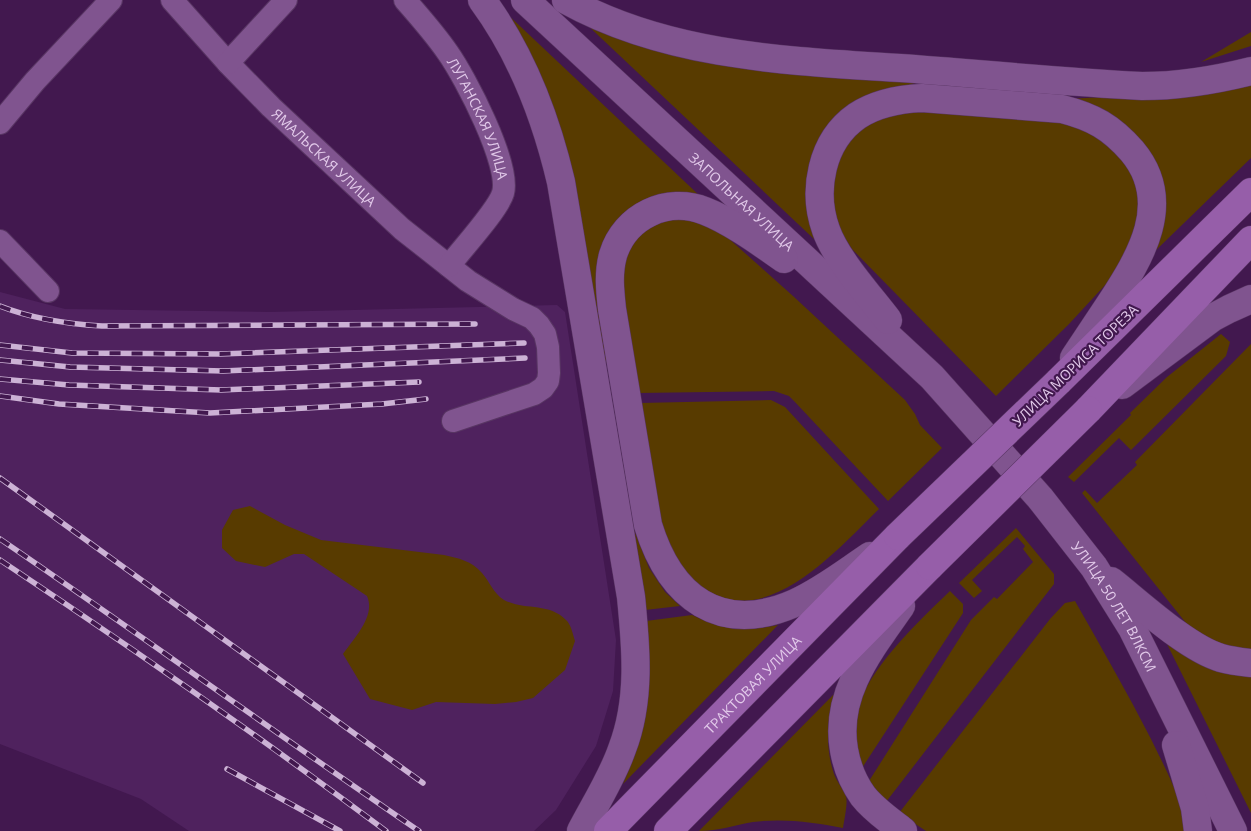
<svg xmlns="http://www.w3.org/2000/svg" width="1251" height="831" font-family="'Open Sans',sans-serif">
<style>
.built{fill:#4f225e}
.green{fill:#583b00}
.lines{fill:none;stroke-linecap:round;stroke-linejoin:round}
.minor-casing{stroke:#583563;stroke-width:24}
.tertiary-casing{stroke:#583563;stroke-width:29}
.primary-casing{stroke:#583563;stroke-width:29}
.minor{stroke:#80548f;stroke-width:22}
.tertiary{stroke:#80548f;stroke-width:28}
.primary{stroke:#965ea9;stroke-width:28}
.rail-casing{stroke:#ccb2d5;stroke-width:5.5}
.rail{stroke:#42184f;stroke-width:4;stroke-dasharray:11;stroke-linecap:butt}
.primary-bridge-casing{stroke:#583563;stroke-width:29;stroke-linecap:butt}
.primary-bridge{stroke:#965ea9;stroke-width:28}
.labels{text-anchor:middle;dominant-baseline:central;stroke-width:4.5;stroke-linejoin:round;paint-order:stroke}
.street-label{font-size:14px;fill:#e2caea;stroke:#42184f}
</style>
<rect width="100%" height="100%" fill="#42184f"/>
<path class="built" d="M0,292L65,309L270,312L557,305L565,312L616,640L613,691L596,746L556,810L534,831H189L141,799L0,744Z"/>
<g class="green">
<path d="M505,12L701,197L632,207L621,215L607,236L609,363L603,362Z"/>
<path d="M583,21L885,78L921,85L851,105L815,240Z"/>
<path d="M1251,32V46L1201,62Z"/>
<path d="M1251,84V158L1150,256L1164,205L1066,99L1105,97L1152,100L1169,99Z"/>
<path d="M905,111L1074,122L1122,154L1139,190L1140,219L1119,270L1069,324L996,396L852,249L836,224L831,196L835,167L847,143L857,132L869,123Z"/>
<path d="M677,217L718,229L793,296L905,400L915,414L920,425L942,448L888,501L794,401L789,396L774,391L638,393L620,275L629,246L644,229Z"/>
<path d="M1221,334L1230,342L1226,356L1131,450L1119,438L1074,482L1068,477L1131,415L1130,413L1167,377Z"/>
<path d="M1251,344V650C1227,647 1204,640 1186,623L1082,493L1085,490L1097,503L1137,465L1135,462Z"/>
<path d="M771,400L785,407L879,509C836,551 762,637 698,584C694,580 688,576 684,572C679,566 665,539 663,531C659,518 658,503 655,490C650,461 645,432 640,403Z"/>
<path d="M250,506L285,525L321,540L444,555C458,558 472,561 482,573C490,582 493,593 504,600C525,611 548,602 566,620C571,624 573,635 575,641L565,670L533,698L516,702L495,704L436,702L412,710L370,699L343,654C354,638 376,616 367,596L304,554H294L265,567L236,561L222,548V530L233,510Z"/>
<path d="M631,523L649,568L665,592L680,606L645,610Z"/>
<path d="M1016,528L1054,574V584L886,802L869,781L971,620L994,597L997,599L1033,562L1023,549L1025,546L1017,537L972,580L982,591L974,598L959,583Z"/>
<path d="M950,591L963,604V613L862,768C860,759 855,748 855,739C855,730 856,720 857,712C866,670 920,620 950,591Z"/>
<path d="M1075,601C1101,647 1127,692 1151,739C1166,770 1181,796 1186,831H926L899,813L1050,619L1065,603Z"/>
<path d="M692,615C722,630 746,632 778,625L623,784C630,767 637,751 642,733C651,696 650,659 646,621Z"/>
<path d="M1167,644L1206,667L1251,675V813Z"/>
<path d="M834,694C827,720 825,747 834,774C837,782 844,790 846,797C848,803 844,821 843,828C813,822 783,818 753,822C734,825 719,831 699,831Z"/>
</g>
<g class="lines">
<defs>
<g id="minor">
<path id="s1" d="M172,0L228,63L271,107L402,229L468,281L513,309L532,318L539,325L545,334L548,347L549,373L548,381L543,388L534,394L453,421"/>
<path id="s2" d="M405,0C420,17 435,34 448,53C465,77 511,165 503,193C498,210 461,250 449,266"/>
<path d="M228,63L286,0"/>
<path d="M0,123L35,81L111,0"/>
<path d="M0,241L48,291"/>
</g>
<g id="tertiary">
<path d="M482,0C521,53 546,118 561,182L631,597C636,647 641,700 622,749C612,778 595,804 581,831"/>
<path id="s3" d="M525,0L932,377L1040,498L1094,567L1132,628L1233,831"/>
<path d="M566,0C673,59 797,61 915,69C991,75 1066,82 1142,86C1179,86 1215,80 1251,71"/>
<path d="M784,259C761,243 731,221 705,211C667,196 625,216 613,255C608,273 610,291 612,309L648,525C670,597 720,636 795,603C822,591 846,572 870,556"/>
<path d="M888,320C869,295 836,259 826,230C812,191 821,141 857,116C875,104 900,99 922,98L1062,109C1093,117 1111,127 1132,151C1175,202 1140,258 1110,304C1098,322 1086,340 1074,358"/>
<path d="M1122,385L1212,318L1229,309L1251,299"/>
<path d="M1111,581C1139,603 1187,648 1221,658C1231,661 1241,662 1251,663"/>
<path d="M901,606C870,650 834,694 844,750C847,767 853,782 863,796C874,810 889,820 903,831"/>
<path d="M1176,745L1195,808L1198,831"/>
</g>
<g id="primary">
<path d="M1058,382L1251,192"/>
<path d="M1088,410L1251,240"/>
<path id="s4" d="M608,831L898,536"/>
<path d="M668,831L930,566"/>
</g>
</defs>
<use href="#minor" class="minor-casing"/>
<use href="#tertiary" class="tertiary-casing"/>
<use href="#primary" class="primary-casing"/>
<use href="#minor" class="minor"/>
<use href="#tertiary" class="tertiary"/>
<use href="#primary" class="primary"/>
<defs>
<g id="rail">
<path d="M0,306C33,319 68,324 102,326L475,324"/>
<path d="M0,345L72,353L220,354L524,343"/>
<path d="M0,360L70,367L223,371L525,358"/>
<path d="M0,379L69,385L221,390L419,382"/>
<path d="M0,396L59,404L210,413L382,404L426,399"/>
<path d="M0,478L423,783"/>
<path d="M0,539C141,635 278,735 419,831"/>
<path d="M0,560C131,647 260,737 386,831"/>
<path d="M227,769L340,831"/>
</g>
</defs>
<use href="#rail" class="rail-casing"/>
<use href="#rail" class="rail"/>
<defs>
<g id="primary-bridge">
<path d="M898,536L1058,382"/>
<path d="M930,566L1088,410"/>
</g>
</defs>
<use href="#primary-bridge" class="primary-bridge-casing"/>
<use href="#primary-bridge" class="primary-bridge"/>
</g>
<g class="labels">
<g class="street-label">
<text stroke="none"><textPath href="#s2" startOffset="141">ЛУГАНСКАЯ УЛИЦА</textPath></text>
<text stroke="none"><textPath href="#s1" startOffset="219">ЯМАЛЬСКАЯ УЛИЦА</textPath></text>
<text stroke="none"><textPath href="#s3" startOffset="296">ЗАПОЛЬНАЯ УЛИЦА</textPath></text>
<text transform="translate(1075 365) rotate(-44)">УЛИЦА МОРИСА ТОРЕЗА</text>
<text stroke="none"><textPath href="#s3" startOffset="849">УЛИЦА 50 ЛЕТ ВЛКСМ</textPath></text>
<text stroke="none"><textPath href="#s4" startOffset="206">ТРАКТОВАЯ УЛИЦА</textPath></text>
</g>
</g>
</svg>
